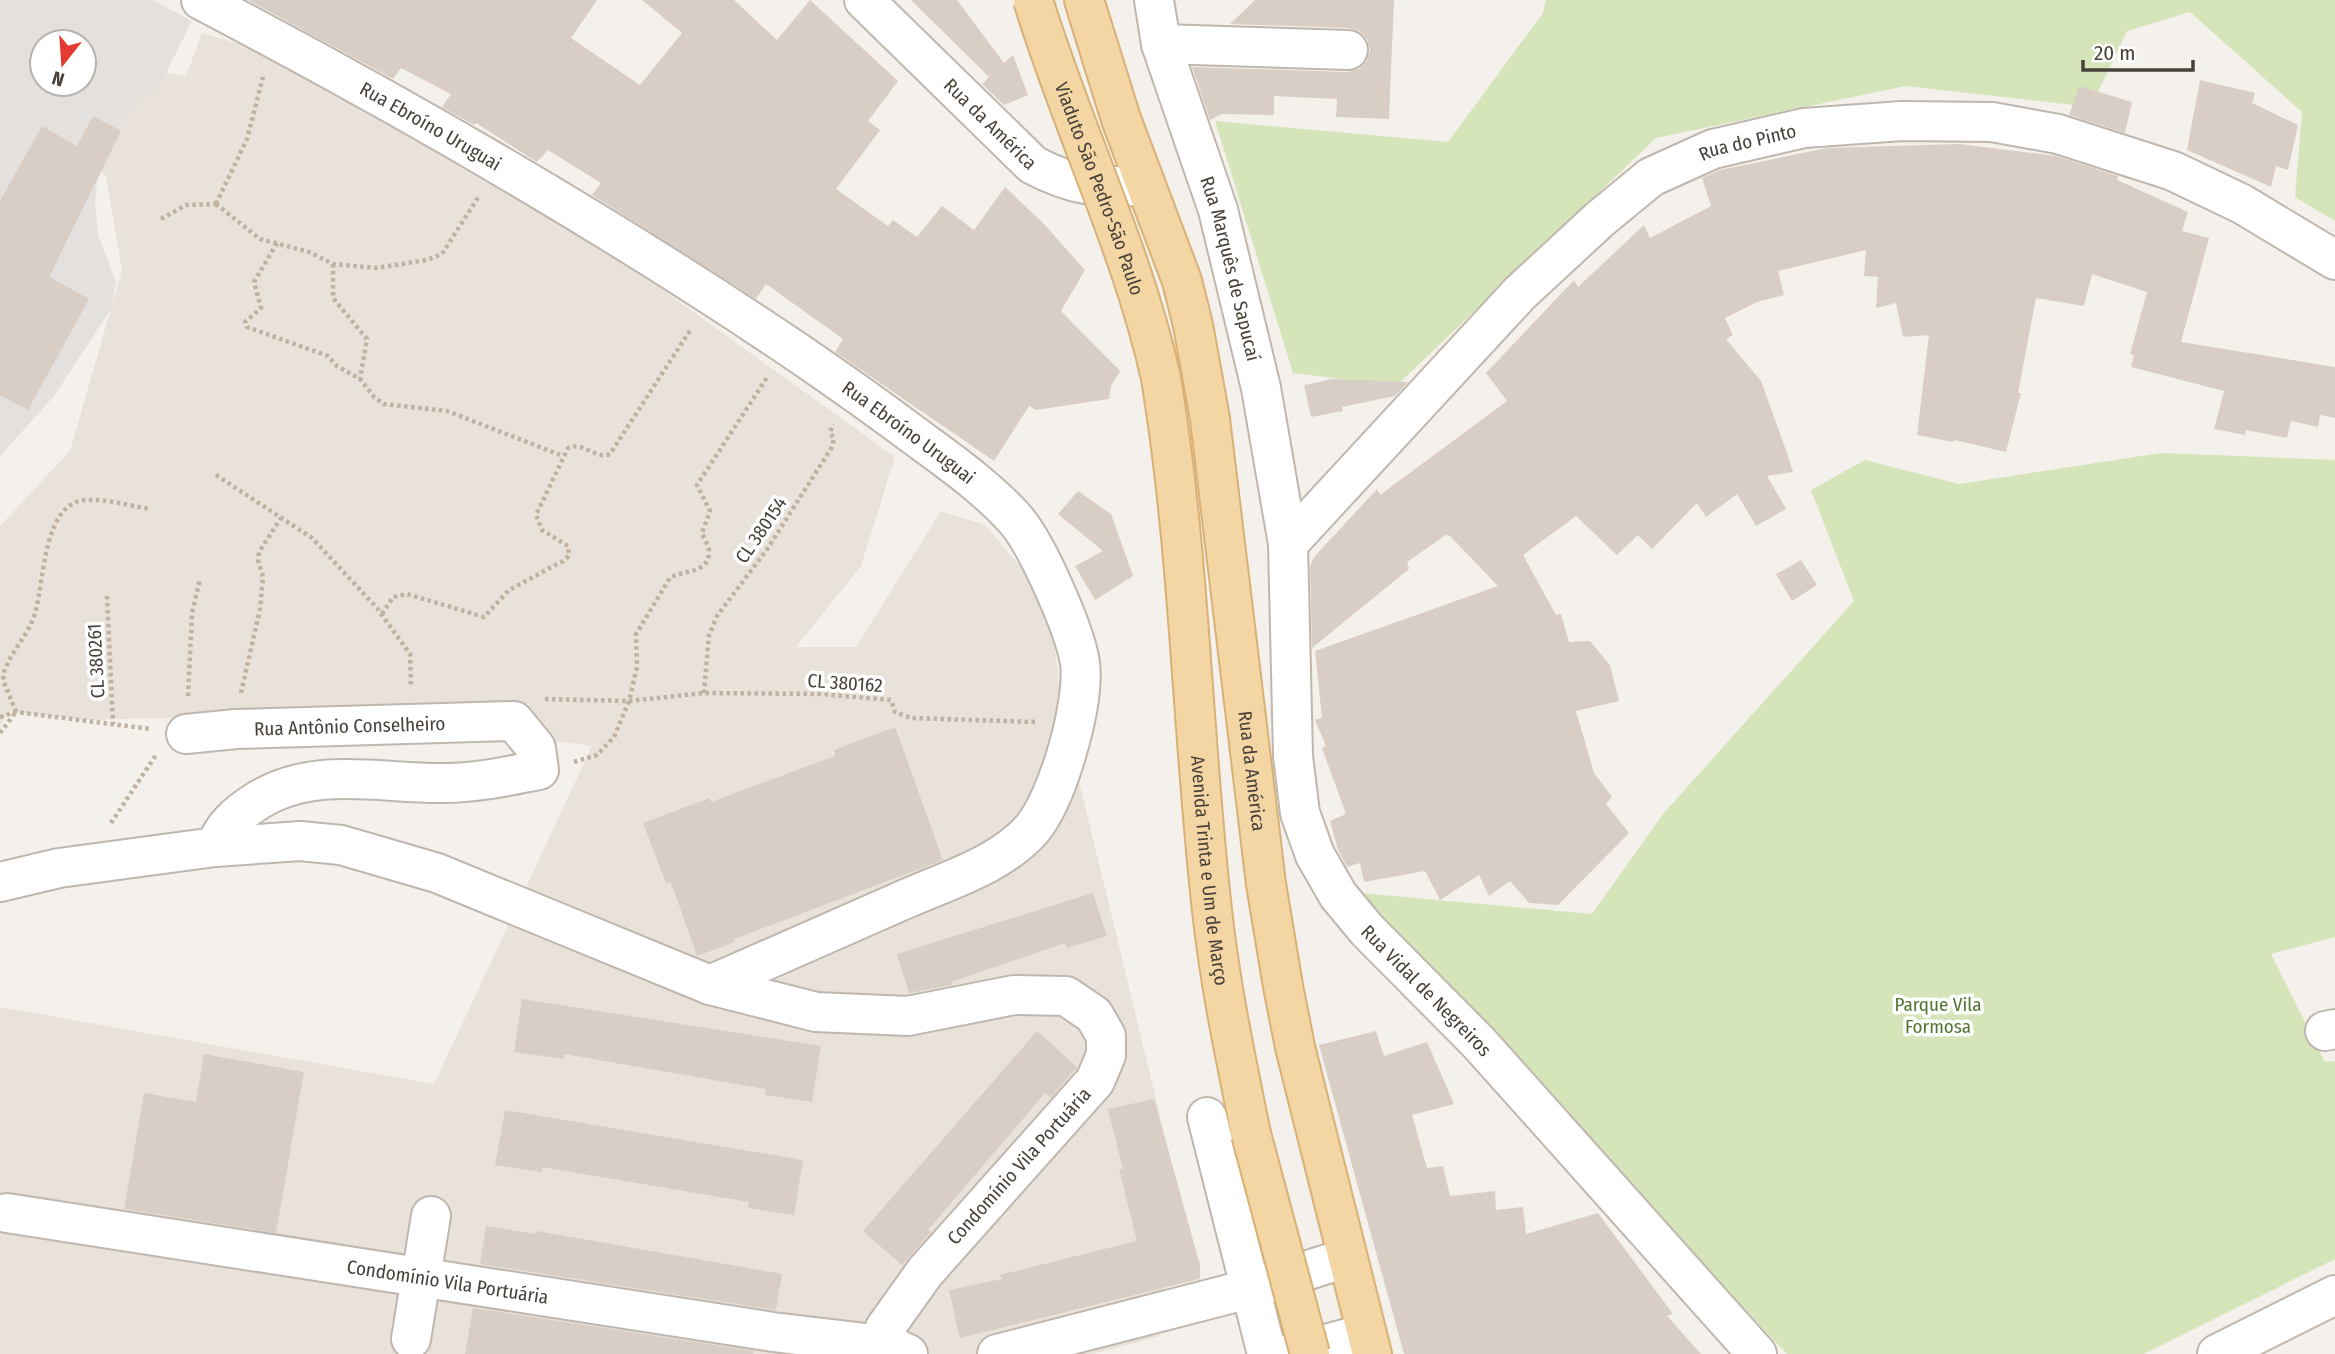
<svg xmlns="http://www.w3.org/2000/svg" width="2335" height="1354" font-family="'Fira Sans Condensed',sans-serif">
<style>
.residential{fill:#e8e2da}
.industrial{fill:#e4e0dd;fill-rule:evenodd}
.green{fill:#d5e4b9}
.building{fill:#d8cec5}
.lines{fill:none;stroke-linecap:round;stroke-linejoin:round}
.minor-casing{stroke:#bfb7af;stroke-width:42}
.major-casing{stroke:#d9b075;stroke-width:42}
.path{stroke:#bfb2a2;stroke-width:4.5;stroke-dasharray:3.5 3.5;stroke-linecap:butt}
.minor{stroke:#fff;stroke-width:38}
.major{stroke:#f4d5a4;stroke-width:38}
.major-bridge-casing{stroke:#d9b075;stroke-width:42;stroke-linecap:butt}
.major-bridge{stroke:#f4d5a4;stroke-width:38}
.labels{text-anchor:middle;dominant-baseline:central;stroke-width:7;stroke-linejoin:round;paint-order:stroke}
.street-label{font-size:19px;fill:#48413a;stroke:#fff}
.park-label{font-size:19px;fill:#537532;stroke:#fff}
</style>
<rect width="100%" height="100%" fill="#f4f1ec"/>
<path class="residential" d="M202,33L260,50L485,162L895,457L861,566L796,647H856L941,511L985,525L1032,580L1053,634L1064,719L1197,1268L1152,1297L1160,1336L1094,1354H0V1007L434,1084L592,746L338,713L86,720L9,712L0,726V526L70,451L122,270L106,176L53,126L142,70L186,76Z"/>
<path class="industrial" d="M0,0H153L192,21L157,91L137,103L121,125L97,182L95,202L98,235L116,282L111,309L54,396L0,456ZM42,42H84V84H42Z"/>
<g class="green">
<path d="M1546,0H2335V221L2295,197L2302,112L2190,12L2127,31L2091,107L1906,86L1656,138L1396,386L1293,373L1215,121L1448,142L1543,13Z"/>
<path d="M2161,453L2335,460V937L2271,954L2325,1062L2335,1061V1259L2144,1354H1787L1349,892L1592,914L1663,814L1854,601L1811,490L1865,460L1959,484Z"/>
</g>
<g class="building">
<path d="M248,0H597L571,38L640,85L682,33L642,0H734L777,40L810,0L898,81L868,121L880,130L836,189L888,226L893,220L917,237L942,206L974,230L1005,187L1043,223L1085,270L1061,311L1120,371L1111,386L1109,399L1036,410L1029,406L994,461L835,352L843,339L766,284L756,299L592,195L601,183L548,150L537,162L476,123L474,125L442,107L451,94L401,68L393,79Z"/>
<path d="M911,0H957L1004,63L1013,55L1028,95L1004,105L982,84L989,77Z"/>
<path d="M1255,0H1394L1389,119L1336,117L1337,99L1274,96V115L1222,114L1210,120L1192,67L1347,72L1359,69L1367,61L1370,50L1367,39L1359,31L1349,28L1230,24Z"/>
<path d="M2200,80L2255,93L2252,103L2298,125L2288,170L2276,166L2271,187L2187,150Z"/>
<path d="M2079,86L2132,102L2125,133L2069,115Z"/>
<path d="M93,116L121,131L49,277L89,299L28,410L0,395V201L42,126L77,146Z"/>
<path d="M1959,144L2056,156L2118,176L2117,180L2188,212L2182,231L2209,238L2181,342L2335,367V418L2320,415L2318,427L2291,421L2287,438L2246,430L2245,435L2214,429L2224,391L2131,367L2134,355L2130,354L2147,292L2092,274L2084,306L2036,298L2018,393H2021L2006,452L1954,440L1953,442L1917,435L1929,335L1903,337L1896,303L1876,308L1878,277L1864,276L1866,250L1778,271L1784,295L1757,302L1725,318L1733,335L1726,339L1761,381L1786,450L1793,472L1767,476L1786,509L1756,526L1737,494L1706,517L1697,503L1652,549L1638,535L1617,555L1576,516L1523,555L1556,615L1561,614L1569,642L1590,641L1610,665L1619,701L1576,711L1594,773L1612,797L1606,804L1629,833L1558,905L1529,903L1510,881L1489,896L1479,875L1440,900L1425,871L1364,882L1360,863L1347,867L1338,850L1330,821L1346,814L1322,748L1326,746L1315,720L1322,718L1315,651L1498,586L1450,536L1446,535L1407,562L1409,569L1312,648L1310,566L1315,556L1377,489L1380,495L1507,401L1486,373L1574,280L1578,287L1644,225L1650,238L1711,206L1702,178L1720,170L1827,148Z"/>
<path d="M1332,379L1408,382L1395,396L1342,407L1343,411L1311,417L1304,385Z"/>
<path d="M1078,491L1111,514L1133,576L1095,600L1075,566L1103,551L1058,514Z"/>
<path d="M1801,560L1817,585L1792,601L1776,574Z"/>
<path d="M895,727L943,860L734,939L735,942L697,956L671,882L666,883L643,823L710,798L711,802L835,756L834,750Z"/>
<path d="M1093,893L1107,936L1067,948L1065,943L951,982L952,985L909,993L897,954Z"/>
<path d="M522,999L821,1046L812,1102L765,1095L766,1089L564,1054V1059L514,1052Z"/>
<path d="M1037,1031L1077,1067L1051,1098L1045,1093L928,1230L931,1232L902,1265L863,1231Z"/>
<path d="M1376,1031L1384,1056L1427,1042L1454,1104L1412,1115L1427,1168L1443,1166L1450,1196L1495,1191L1496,1210L1523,1207L1526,1234L1598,1213L1673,1314L1667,1316L1701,1354H1404L1319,1045Z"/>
<path d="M204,1054L304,1072L276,1233L124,1209L144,1093L196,1102Z"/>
<path d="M1154,1099L1200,1265V1279L960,1338L949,1290L1002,1279L1000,1275L1137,1241L1119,1169H1123L1108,1109Z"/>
<path d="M505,1110L803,1160L794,1215L748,1208L749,1202L542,1167V1172L495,1165Z"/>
<path d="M486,1226L536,1234L537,1231L782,1274L776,1310L480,1264Z"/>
<path d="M473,1308L754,1351L753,1354H465Z"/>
</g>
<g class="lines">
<defs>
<g id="minor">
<path id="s1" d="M201,0C405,107 606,223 797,352C838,380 879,409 919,439C953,464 987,488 1015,519C1037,544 1075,630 1080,663C1085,704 1058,798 1032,829C1000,866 945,881 901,901C838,929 774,957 710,985"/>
<path id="s2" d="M864,0L1033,165C1077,188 1097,187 1146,186"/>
<path id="s3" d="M1154,0L1161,44L1218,210L1261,388L1288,544L1293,756L1300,813L1315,855L1338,895L1367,930L1479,1043L1757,1354"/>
<path d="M1161,44L1348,50"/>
<path id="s4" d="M1288,544L1520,293L1600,219L1651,177L1713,149L1804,128L1902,121L1992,122L2058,134L2173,171L2242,204L2335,260"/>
<path id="s5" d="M186,734L236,729L514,721L536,748L539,770C508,776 476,783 444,783C380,784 315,765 257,801C237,814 224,825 215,847"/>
<path d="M0,882L59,868L215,847L300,841L341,845L437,873L710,985L816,1012L908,1016L1014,995L1066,996L1094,1015L1106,1036V1055L1095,1081L925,1272L885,1328L891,1346"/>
<path d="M2325,1031L2335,1029"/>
<path d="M1207,1117L1267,1354"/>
<path id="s6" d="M7,1213L773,1332L891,1346L908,1354"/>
<path d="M411,1339L431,1216"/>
<path d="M997,1354L1249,1289L1346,1258"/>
<path d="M1289,1354L1366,1333"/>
<path d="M2217,1354L2335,1295"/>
</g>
<g id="major">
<path id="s7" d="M1084,0L1121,119L1182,281L1193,325L1210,419L1266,884L1283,986L1295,1047L1372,1354"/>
<path id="s8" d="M1161,378C1190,554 1192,733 1212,910C1220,985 1236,1060 1251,1134"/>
</g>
</defs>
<use href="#minor" class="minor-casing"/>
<use href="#major" class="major-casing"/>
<g class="path">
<path d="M216,204L260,239L309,252L333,264L376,268L427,260L442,254L479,196"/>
<path d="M216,204L247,139L263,77"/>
<path d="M161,219L186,205L216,204"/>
<path d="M277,243L254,282L261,308L245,322L247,327L328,356L337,366L360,379L374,397L384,404L447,411L563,456"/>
<path d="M333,264V298L367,339L360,379"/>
<path d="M216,475L312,538L377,608L410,654L411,687"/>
<path d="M107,596L113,724"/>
<path d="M382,614L393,597L407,594L484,617L509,590L563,561L569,556L568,546L542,530L536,515L568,448C584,441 595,460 610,454L691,329"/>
<path d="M241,693L260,609L263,577L258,560L259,552L281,518"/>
<path d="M704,693L709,635L717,616L768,548L832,447L834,438L830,433L833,424"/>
<path d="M188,696L192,613L200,579"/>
<path d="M545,699L629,701L704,693L820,694L891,700L895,712L911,718L1036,722"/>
<path d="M16,712L3,680L4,672C12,649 30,634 36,610C44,579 44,503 85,500C106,499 128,505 149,509"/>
<path d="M0,717L16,712L151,729"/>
<path d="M0,733L15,713"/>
<path d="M574,762L597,755L614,737L629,701L637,667L636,634L670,578C683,569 710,575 709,550C708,544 704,539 702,533L710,511L697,485L768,376"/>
<path d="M111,823L156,755"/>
</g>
<use href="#minor" class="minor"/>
<use href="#major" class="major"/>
<defs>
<g id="major-bridge">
<path id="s9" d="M1033,0C1072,128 1132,248 1161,378"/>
<path d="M1251,1134L1310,1354"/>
</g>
</defs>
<use href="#major-bridge" class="major-bridge-casing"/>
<use href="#major-bridge" class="major-bridge"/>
</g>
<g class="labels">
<g class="street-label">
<text stroke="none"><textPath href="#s2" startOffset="177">Rua da América</textPath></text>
<text stroke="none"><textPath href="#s1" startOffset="262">Rua Ebroíno Uruguai</textPath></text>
<text stroke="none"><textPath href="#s4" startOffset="620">Rua do Pinto</textPath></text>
<text stroke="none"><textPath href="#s9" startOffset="200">Viaduto São Pedro-São Paulo</textPath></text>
<text stroke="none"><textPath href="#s3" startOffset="280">Rua Marquês de Sapucaí</textPath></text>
<text stroke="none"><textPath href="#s1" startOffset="830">Rua Ebroíno Uruguai</textPath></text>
<text transform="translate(761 530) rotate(-56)">CL 380154</text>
<text transform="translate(96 661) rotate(-93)">CL 380261</text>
<text transform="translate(845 683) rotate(4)">CL 380162</text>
<text stroke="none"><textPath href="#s5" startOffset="164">Rua Antônio Conselheiro</textPath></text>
<text stroke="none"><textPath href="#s7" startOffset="793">Rua da América</textPath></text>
<text stroke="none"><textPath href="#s8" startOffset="495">Avenida Trinta e Um de Março</textPath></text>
<text stroke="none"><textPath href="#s3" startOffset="1052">Rua Vidal de Negreiros</textPath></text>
<text transform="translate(1019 1166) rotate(-48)">Condomínio Vila Portuária</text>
<text stroke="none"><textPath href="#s6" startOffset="446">Condomínio Vila Portuária</textPath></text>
</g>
<g class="park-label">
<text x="1938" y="1004">Parque Vila<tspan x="1938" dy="22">Formosa</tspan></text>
</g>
</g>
<g transform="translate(63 63) rotate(197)"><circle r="33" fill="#ffffff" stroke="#b6b3b0" stroke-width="2"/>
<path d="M0-5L12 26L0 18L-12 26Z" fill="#e43a32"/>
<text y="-10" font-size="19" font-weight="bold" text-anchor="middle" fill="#48413a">N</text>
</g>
<path d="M2083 60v10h110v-10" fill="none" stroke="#48413a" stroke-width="3.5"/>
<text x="2094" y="60" font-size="21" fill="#48413a" stroke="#ffffff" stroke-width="5" paint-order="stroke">20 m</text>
</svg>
